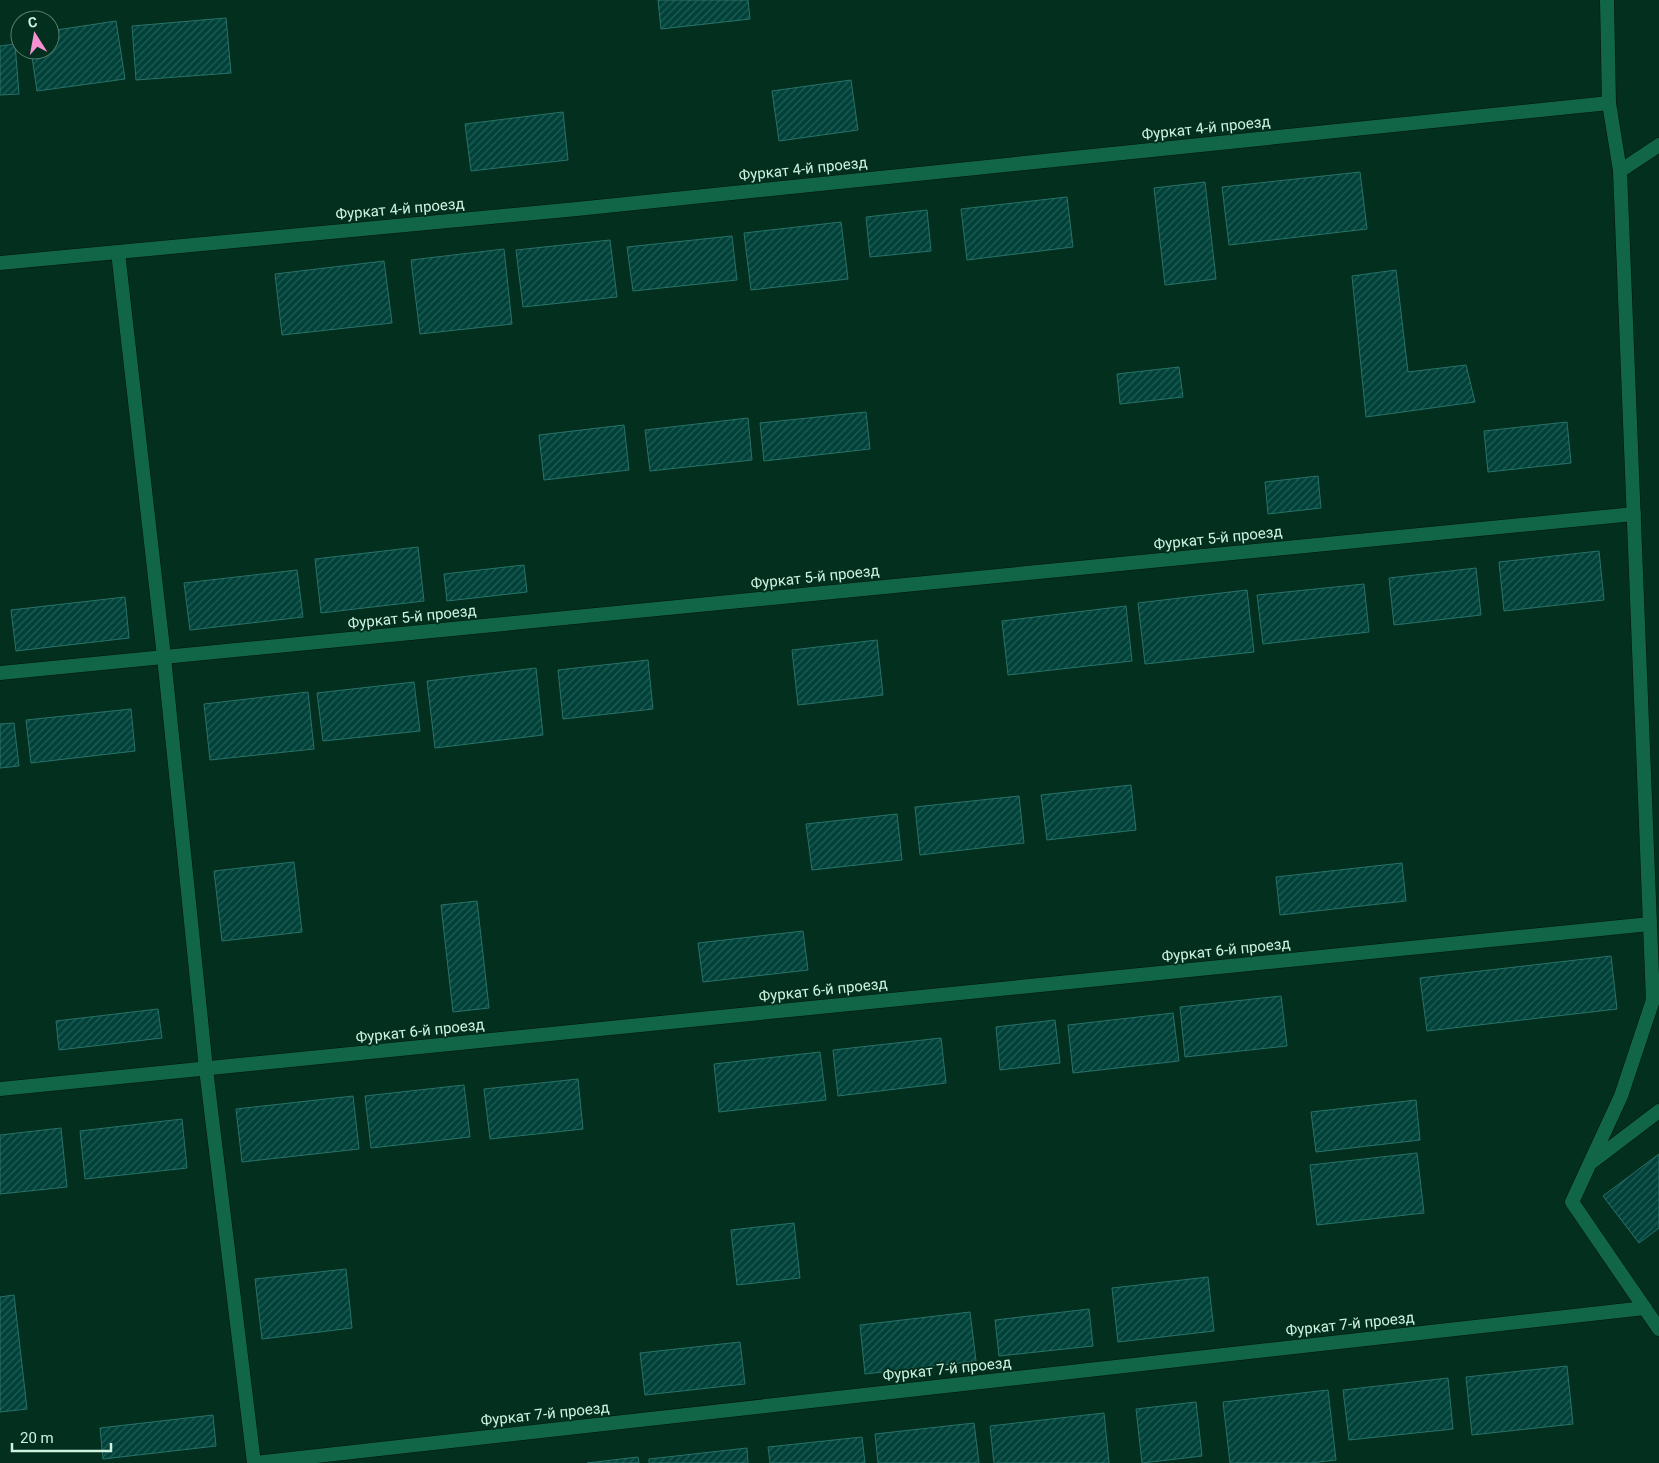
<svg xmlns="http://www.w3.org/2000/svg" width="1659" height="1463" font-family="Roboto,sans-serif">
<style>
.building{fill:url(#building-hatch);stroke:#287268}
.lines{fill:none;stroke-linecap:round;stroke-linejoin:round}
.minor-casing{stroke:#00140a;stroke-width:15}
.minor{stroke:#106646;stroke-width:14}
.labels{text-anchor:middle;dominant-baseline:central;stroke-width:4;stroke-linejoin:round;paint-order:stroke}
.street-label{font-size:15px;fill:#cef3df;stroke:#032f1e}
</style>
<defs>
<pattern id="building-hatch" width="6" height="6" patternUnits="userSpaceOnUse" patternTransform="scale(1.25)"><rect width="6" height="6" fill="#00423a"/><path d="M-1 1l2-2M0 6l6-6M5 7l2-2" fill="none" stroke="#245e56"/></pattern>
</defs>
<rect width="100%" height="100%" fill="#032f1e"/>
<g class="building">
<path d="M658,0H748L750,19L661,29Z"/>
<path d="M226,18L231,73L136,80L132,26Z"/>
<path d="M116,21L125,79L37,91L31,50H50V31Z"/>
<path d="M15,44L19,94L0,95V46Z"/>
<path d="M851,80L858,130L779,141L772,91Z"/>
<path d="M563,112L568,160L471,171L465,124Z"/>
<path d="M1360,172L1367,229L1229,245L1222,187Z"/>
<path d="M1205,182L1216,279L1165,285L1154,188Z"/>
<path d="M1067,197L1073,247L967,260L961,209Z"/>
<path d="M927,210L931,251L870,257L866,217Z"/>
<path d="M841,222L848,279L751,290L744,233Z"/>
<path d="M732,236L737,280L633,291L627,247Z"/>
<path d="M610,240L617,297L523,307L516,250Z"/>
<path d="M504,249L512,324L420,334L411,260Z"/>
<path d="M384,261L392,323L282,335L275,274Z"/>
<path d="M1396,270L1408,372L1466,365L1475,402L1366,417L1352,276Z"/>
<path d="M1179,367L1183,397L1120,404L1117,374Z"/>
<path d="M866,412L870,449L764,461L760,423Z"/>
<path d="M748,418L752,460L650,471L645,430Z"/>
<path d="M1567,422L1571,463L1488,472L1484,431Z"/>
<path d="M624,425L629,470L544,480L539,435Z"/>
<path d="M1318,476L1321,508L1268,514L1265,482Z"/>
<path d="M418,547L424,601L321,613L315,559Z"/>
<path d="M1599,551L1604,600L1504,611L1499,562Z"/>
<path d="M524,565L527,592L447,601L444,574Z"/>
<path d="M1476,568L1481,615L1394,625L1389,578Z"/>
<path d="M297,570L303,617L190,630L184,583Z"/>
<path d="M1364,584L1369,632L1263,644L1257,595Z"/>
<path d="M1247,590L1254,652L1145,664L1138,603Z"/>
<path d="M125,597L129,638L16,651L11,610Z"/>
<path d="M1126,606L1132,661L1008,675L1002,621Z"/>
<path d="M877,640L883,695L798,705L792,650Z"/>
<path d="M648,660L653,709L563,719L558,670Z"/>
<path d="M536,668L543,735L435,748L427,681Z"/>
<path d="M414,682L420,731L323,741L317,693Z"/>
<path d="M308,692L314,749L210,760L204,704Z"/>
<path d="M131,709L135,751L31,763L26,720Z"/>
<path d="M14,723L19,766L0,768V724Z"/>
<path d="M1131,785L1136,830L1047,840L1041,795Z"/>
<path d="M1019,796L1024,843L920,855L915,807Z"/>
<path d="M897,814L902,860L812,870L806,824Z"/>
<path d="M294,862L302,932L222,941L214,871Z"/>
<path d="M1402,863L1406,901L1280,915L1276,877Z"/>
<path d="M477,901L489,1008L453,1012L441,905Z"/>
<path d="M803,931L808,970L703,982L698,943Z"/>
<path d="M1611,956L1617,1009L1427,1031L1420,978Z"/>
<path d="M1281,996L1287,1046L1185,1057L1180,1007Z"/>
<path d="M158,1009L162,1038L59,1050L56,1021Z"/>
<path d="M1173,1013L1179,1061L1073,1073L1068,1025Z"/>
<path d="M1055,1020L1060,1063L1000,1070L996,1027Z"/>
<path d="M941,1038L946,1083L838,1096L833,1050Z"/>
<path d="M820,1052L826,1100L719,1112L714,1064Z"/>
<path d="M578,1079L583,1129L490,1139L484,1089Z"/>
<path d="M464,1085L470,1137L371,1148L365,1096Z"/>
<path d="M353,1096L359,1149L242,1162L236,1109Z"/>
<path d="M1416,1100L1420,1140L1316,1152L1311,1112Z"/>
<path d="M182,1119L187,1168L85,1179L80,1131Z"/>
<path d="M61,1128L67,1187L0,1194V1135Z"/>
<path d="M1417,1153L1424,1213L1317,1225L1310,1165Z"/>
<path d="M1659,1154V1228L1639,1243L1603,1196Z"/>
<path d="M794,1223L800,1278L737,1285L731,1230Z"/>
<path d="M346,1269L352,1328L262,1339L255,1279Z"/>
<path d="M1208,1277L1214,1331L1118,1342L1112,1288Z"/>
<path d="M14,1295L27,1409L0,1412V1297Z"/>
<path d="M1089,1309L1093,1346L999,1356L995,1320Z"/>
<path d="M970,1312L976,1361L865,1374L860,1325Z"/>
<path d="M740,1342L745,1384L645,1395L640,1353Z"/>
<path d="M1567,1366L1573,1424L1472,1435L1466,1377Z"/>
<path d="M1448,1378L1453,1429L1349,1440L1343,1390Z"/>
<path d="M1328,1390L1336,1460L1311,1463H1230L1223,1402Z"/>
<path d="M1196,1402L1202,1456L1142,1463L1136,1409Z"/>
<path d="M1104,1413L1109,1463H994L990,1426Z"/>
<path d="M213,1415L216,1446L103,1459L100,1428Z"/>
<path d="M974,1423L979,1463H878L875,1434Z"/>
<path d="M862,1437L865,1463H770L768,1447Z"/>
<path d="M747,1448L748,1463H649V1459Z"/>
<path d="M638,1457L639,1463H587Z"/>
</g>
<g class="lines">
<defs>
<g id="minor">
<path d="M1607,0L1609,103L1620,171L1653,1000L1621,1096L1572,1202L1659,1329"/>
<path d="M1620,171L1659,145"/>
<path d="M118,252L164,657L206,1069L254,1463L1645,1308"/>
<path d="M0,263L577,209L1609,103"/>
<path d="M0,673L1634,514"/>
<path d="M0,1089L1650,924"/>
<path d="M1592,1162L1659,1111"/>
</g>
</defs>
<use href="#minor" class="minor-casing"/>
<use href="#minor" class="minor"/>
</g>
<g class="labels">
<g class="street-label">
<text transform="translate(1206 128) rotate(-6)">Фуркат 4-й проезд</text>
<text transform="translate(803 169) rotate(-6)">Фуркат 4-й проезд</text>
<text transform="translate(400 209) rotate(-5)">Фуркат 4-й проезд</text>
<text transform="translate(1218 538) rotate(-6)">Фуркат 5-й проезд</text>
<text transform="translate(815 577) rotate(-6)">Фуркат 5-й проезд</text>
<text transform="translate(412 617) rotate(-6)">Фуркат 5-й проезд</text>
<text transform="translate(1226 950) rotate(-6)">Фуркат 6-й проезд</text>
<text transform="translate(823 990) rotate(-6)">Фуркат 6-й проезд</text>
<text transform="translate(420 1031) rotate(-6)">Фуркат 6-й проезд</text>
<text transform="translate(1350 1324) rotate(-6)">Фуркат 7-й проезд</text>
<text transform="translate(947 1369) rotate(-6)">Фуркат 7-й проезд</text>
<text transform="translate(545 1414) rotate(-6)">Фуркат 7-й проезд</text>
</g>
</g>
<g transform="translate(35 35) rotate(349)"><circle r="24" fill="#032f1e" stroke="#547d6b"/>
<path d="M0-4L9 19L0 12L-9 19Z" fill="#f590d1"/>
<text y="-8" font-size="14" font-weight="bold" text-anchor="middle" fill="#cef3df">С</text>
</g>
<path d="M12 1443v8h99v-8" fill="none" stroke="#cef3df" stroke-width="2.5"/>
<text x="20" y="1443" font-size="15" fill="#cef3df" stroke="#032f1e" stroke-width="4" paint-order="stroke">20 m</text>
</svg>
